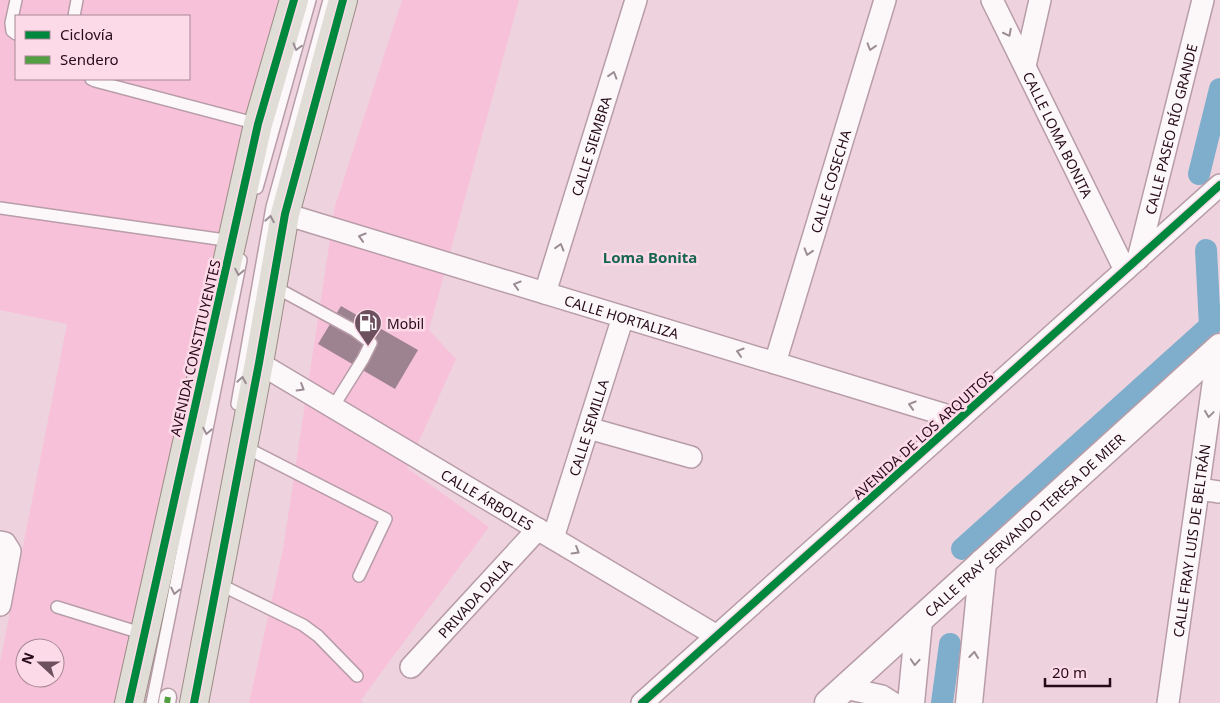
<svg xmlns="http://www.w3.org/2000/svg" width="1220" height="703" font-family="'Noto Sans',sans-serif">
<style>
.built{fill:#f7c2d9;fill-rule:evenodd}
.lines{fill:none;stroke-linecap:round;stroke-linejoin:round}
.canal{stroke:#7eaecc;stroke-width:22}
.building{fill:#9d838f}
.service-casing{stroke:#b89da9;stroke-width:14}
.pedestrian-casing{stroke:#b89da9;stroke-width:19}
.minor-casing{stroke:#b89da9;stroke-width:24}
.tertiary-casing{stroke:#b89da9;stroke-width:29}
.primary-casing{stroke:#9a8c84;stroke-width:30}
.service{stroke:#fcf8fa;stroke-width:11}
.pedestrian{stroke:#fcf8fa;stroke-width:16}
.minor{stroke:#fcf8fa;stroke-width:21}
.tertiary{stroke:#fcf8fa;stroke-width:26}
.primary{stroke:#e0dcd6;stroke-width:28}
.quiet{stroke:#519f40;stroke-width:6;stroke-dasharray:12 6;stroke-linecap:butt}
.cycleway-casing{stroke:#fddae8;stroke-width:11}
.cycleway{stroke:#00873e;stroke-width:8}
.oneway{stroke:#9c8d95}
.labels{text-anchor:middle;dominant-baseline:central;stroke-width:5;stroke-linejoin:round;paint-order:stroke}
.street-label{font-size:14px;fill:#270a19;stroke:#fddae8}
.poi-label{font-size:14px;fill:#270a19;stroke:#fddae8;text-anchor:start}
.neighbourhood-label{font-size:15px;font-weight:bold;fill:#196651;stroke:#fddae8}
</style>
<rect width="100%" height="100%" fill="#eed3de"/>
<g class="built">
<path d="M0,0H294L129,703H0V662L67,324L0,310ZM16,16H189V79H16ZM25,648H55V678H25Z"/>
<path d="M402,0H519L429,330L456,359L407,468L489,527L361,700L363,703H249L283,549L335,206Z"/>
</g>
<g class="lines">
<g class="canal">
<path d="M1199,174L1220,89"/>
<path d="M962,549L1210,326L1206,250"/>
<path d="M942,703L950,644"/>
</g>
</g>
<path class="building" d="M341,306L418,350L395,389L318,344Z"/>
<g class="lines">
<defs>
<g id="service">
<path d="M16,0L11,23L12,31L16,34"/>
<path d="M74,16L77,0"/>
<path d="M91,79L95,81L258,124"/>
<path d="M257,188L310,0"/>
<path d="M0,208L232,241"/>
<path d="M273,286L354,330L371,343L363,359L333,407"/>
<path d="M237,404L272,207L329,0"/>
<path d="M243,446L386,519L359,576"/>
<path d="M217,583L303,625L318,636L357,676"/>
<path d="M57,607L144,634"/>
<path d="M152,703L241,260"/>
</g>
<path id="pedestrian" d="M167,703L168,697"/>
<g id="minor">
<path id="s1" d="M992,0L1125,270"/>
<path d="M1025,66L1040,0"/>
<path id="s2" d="M285,214L959,419"/>
<path id="s3" d="M1138,259L1203,0"/>
<path id="s4" d="M545,293L636,0"/>
<path id="s5" d="M259,363L717,636"/>
<path id="s6" d="M775,363L885,0"/>
<path d="M588,428L691,457"/>
<path d="M1199,489L1220,492"/>
<path id="s7" d="M553,538L623,317"/>
<path d="M0,542L5,543L10,551L0,605"/>
<path id="s8" d="M411,667L538,529"/>
<path d="M845,688L882,696L893,703"/>
<path d="M642,703L1220,185"/>
<path id="s9" d="M1168,703L1218,349"/>
</g>
<g id="tertiary">
<path id="s10" d="M828,703L1220,347"/>
<path d="M911,703L919,621"/>
<path d="M969,703L983,562"/>
</g>
<g id="primary">
<path d="M129,703L258,124L294,0"/>
<path d="M194,703L259,363L285,214L343,0"/>
</g>
</defs>
<use href="#service" class="service-casing"/>
<use href="#pedestrian" class="pedestrian-casing"/>
<use href="#minor" class="minor-casing"/>
<use href="#tertiary" class="tertiary-casing"/>
<use href="#primary" class="primary-casing"/>
<use href="#service" class="service"/>
<use href="#pedestrian" class="pedestrian"/>
<use href="#minor" class="minor"/>
<use href="#tertiary" class="tertiary"/>
<use href="#primary" class="primary"/>
<path class="quiet" d="M167,703L168,697"/>
<defs>
<g id="cycleway">
<path d="M129,703L258,124L294,0"/>
<path d="M194,703L259,363L285,214L343,0"/>
<path d="M642,703L1220,185"/>
</g>
</defs>
<use href="#cycleway" class="cycleway-casing"/>
<use href="#cycleway" class="cycleway"/>
</g>
<defs><path id="oneway-chevron" d="M-2-3.5L2.5 0L-2 3.5" fill="none" stroke-width="1.6" stroke-linecap="round" stroke-linejoin="round" transform="scale(1.25)"/></defs>
<g class="oneway">
<use href="#oneway-chevron" transform="translate(1008 33) rotate(63)"/>
<use href="#oneway-chevron" transform="translate(297 47) rotate(106)"/>
<use href="#oneway-chevron" transform="translate(871 47) rotate(107)"/>
<use href="#oneway-chevron" transform="translate(613 75) rotate(-73)"/>
<use href="#oneway-chevron" transform="translate(270 219) rotate(-80)"/>
<use href="#oneway-chevron" transform="translate(362 237) rotate(-163)"/>
<use href="#oneway-chevron" transform="translate(560 247) rotate(-73)"/>
<use href="#oneway-chevron" transform="translate(808 252) rotate(107)"/>
<use href="#oneway-chevron" transform="translate(239 272) rotate(101)"/>
<use href="#oneway-chevron" transform="translate(517 285) rotate(-163)"/>
<use href="#oneway-chevron" transform="translate(740 352) rotate(-163)"/>
<use href="#oneway-chevron" transform="translate(242 380) rotate(-80)"/>
<use href="#oneway-chevron" transform="translate(301 388) rotate(31)"/>
<use href="#oneway-chevron" transform="translate(912 405) rotate(-163)"/>
<use href="#oneway-chevron" transform="translate(1209 414) rotate(98)"/>
<use href="#oneway-chevron" transform="translate(207 431) rotate(101)"/>
<use href="#oneway-chevron" transform="translate(576 551) rotate(31)"/>
<use href="#oneway-chevron" transform="translate(175 591) rotate(102)"/>
<use href="#oneway-chevron" transform="translate(974 655) rotate(-84)"/>
<use href="#oneway-chevron" transform="translate(915 662) rotate(94)"/>
</g>
<defs>
<symbol id="fuel-pin" viewBox="-11 -11 22 30"><path d="M0 17L-7.5 6A9.5 9.5 0 1 1 7.5 6Z" fill="#6d505e" stroke="#fddae8"/><path d="M-5.5-6h7V0h2V4h1.3V-2.5L3-4.5l.8-.8L6-3V5H2.5V1h-1V6h-7ZM-4.2-4.7v3.2H.2V-4.7Z" fill="#fff"/></symbol>
</defs>
<g fill-rule="evenodd">
<use href="#fuel-pin" x="352" y="307" width="32" height="43"/>
</g>
<g class="labels">
<g class="street-label">
<text stroke="none"><textPath href="#s3" startOffset="134">CALLE PASEO RÍO GRANDE</textPath></text>
<text stroke="none"><textPath href="#s1" startOffset="150">CALLE LOMA BONITA</textPath></text>
<text stroke="none"><textPath href="#s4" startOffset="154">CALLE SIEMBRA</textPath></text>
<text stroke="none"><textPath href="#s6" startOffset="190">CALLE COSECHA</textPath></text>
<text stroke="none"><textPath href="#s2" startOffset="352">CALLE HORTALIZA</textPath></text>
<text transform="translate(195 348) rotate(-77)">AVENIDA CONSTITUYENTES</text>
<text stroke="none"><textPath href="#s7" startOffset="116">CALLE SEMILLA</textPath></text>
<text transform="translate(923 435) rotate(-42)">AVENIDA DE LOS ARQUITOS</text>
<text stroke="none"><textPath href="#s5" startOffset="266">CALLE ÁRBOLES</textPath></text>
<text stroke="none"><textPath href="#s10" startOffset="265">CALLE FRAY SERVANDO TERESA DE MIER</textPath></text>
<text stroke="none"><textPath href="#s9" startOffset="164">CALLE FRAY LUIS DE BELTRÁN</textPath></text>
<text stroke="none"><textPath href="#s8" startOffset="94">PRIVADA DALIA</textPath></text>
</g>
<g class="poi-label">
<text x="387" y="323">Mobil</text>
</g>
<g class="neighbourhood-label">
<text x="650" y="257">Loma Bonita</text>
</g>
</g>
<rect x="15" y="15" width="175" height="65" fill="#fddae8" stroke="#a78795"/>
<rect x="25" y="31" width="25" height="8" fill="#00873e" stroke="#a78795"/>
<text x="60" y="40" font-size="15" fill="#270a19">Ciclovía</text>
<rect x="25" y="56" width="25" height="8" fill="#519f40" stroke="#a78795"/>
<text x="60" y="65" font-size="15" fill="#270a19">Sendero</text>
<g transform="translate(40 663) rotate(291)"><circle r="24" fill="#fddae8" stroke="#a78795"/>
<path d="M0-4L9 19L0 12L-9 19Z" fill="#6d505e"/>
<text y="-8" font-size="14" font-weight="bold" text-anchor="middle" fill="#270a19">N</text>
</g>
<path d="M1045 678v8h65v-8" fill="none" stroke="#270a19" stroke-width="2.5"/>
<text x="1052" y="678" font-size="15" fill="#270a19" stroke="#fddae8" stroke-width="4" paint-order="stroke">20 m</text>
</svg>
